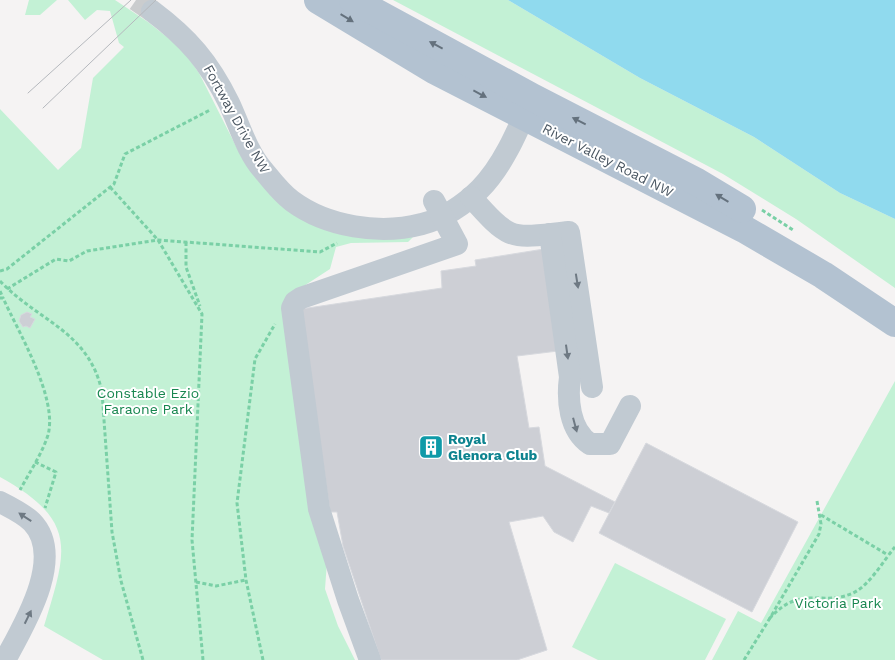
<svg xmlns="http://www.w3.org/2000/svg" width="895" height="660" font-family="'Work Sans',sans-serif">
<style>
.green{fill:#c3f1d5}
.water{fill:#90daee}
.building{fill:#cdcfd5;stroke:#d7d9de}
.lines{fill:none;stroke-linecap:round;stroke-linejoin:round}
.minor-tunnel{stroke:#caccce;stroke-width:22;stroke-dasharray:22 11;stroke-linecap:butt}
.path{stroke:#7ad0a6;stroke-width:3;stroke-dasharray:4 2.5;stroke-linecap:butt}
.minor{stroke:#c1cad2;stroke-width:22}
.major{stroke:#b3c2d1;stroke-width:28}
.tram{stroke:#b5b8bd;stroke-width:1}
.oneway{fill:#64717d}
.oneway2{fill:#6e7983}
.labels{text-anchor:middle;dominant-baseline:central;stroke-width:4;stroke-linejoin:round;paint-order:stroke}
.street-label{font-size:14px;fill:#4a5661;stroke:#fff}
.park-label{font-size:14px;fill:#17864f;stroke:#fff}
.culture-label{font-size:14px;font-weight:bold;fill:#0d838f;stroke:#fff;text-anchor:start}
</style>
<rect width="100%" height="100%" fill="#f5f3f3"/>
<g class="green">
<path d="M29,0H57L40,15H25Z"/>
<path d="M68,0H115L148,22L182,49L199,73L242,158L283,205L413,237L408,242L351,243L336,247L330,269L290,295L327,562L325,589L338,626L355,660H103L44,626C67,550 79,521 0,477V109L58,170L81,148L93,78L124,47L119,43L110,11L97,10L85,20Z"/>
<path d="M393,0H508L640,78L754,137L840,193L895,219V288L796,219L723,174Z"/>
<path d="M895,381V660H712L738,611L761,623Z"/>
<path d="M615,563L726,619L705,660H598L572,647Z"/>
</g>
<path class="water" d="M508,0H895V219L840,193L754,137L640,78Z"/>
<g class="building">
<path d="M544,249L558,351L517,356L529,428L539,427L545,466L615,502L609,513L591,506L573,542L554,532L543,516L509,522L547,650L517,660H381L343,546L337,512H330L301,309L442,288L441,271L476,266L475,260Z"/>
<path d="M27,312L32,314L30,317L35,319L30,328L26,326L23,327L19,321L21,315Z"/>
<path d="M646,443L798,522L752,612L599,533Z"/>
</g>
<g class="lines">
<path class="minor-tunnel" d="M136,0L152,11"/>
<g class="path">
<path d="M110,187L158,240L202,314L192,540L203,660"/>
<path d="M762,210L793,230"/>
<path d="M186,242V267L200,306"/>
<path d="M0,271L7,269L114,184L125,154L210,110"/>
<path d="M0,281C39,322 89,331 102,392L112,532L121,581L143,660"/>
<path d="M7,289L56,259L69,261L87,251L158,240L320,252L337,243"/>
<path d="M0,291L3,298"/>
<path d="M0,298H3C19,333 58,398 48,435C42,454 29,473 20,490"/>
<path d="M35,462L56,472L45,508"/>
<path d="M817,501L821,524L819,534L770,618C801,584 822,607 853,593C870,585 883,561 895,547"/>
<path d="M821,515L888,555"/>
<path d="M196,582L216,586L246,580"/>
<path d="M263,660L246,580L237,503L255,359L275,324"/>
<path d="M744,660L770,618"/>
</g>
<g class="minor">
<path d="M152,11C188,38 209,62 229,103C239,124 247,152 263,170C272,181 281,193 292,201C327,227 380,235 422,224C443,219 465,204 480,189C503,166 518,130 531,100"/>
<path d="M471,197C512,243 510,238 569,232L592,387"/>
<path d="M550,234L570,377C567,399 569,430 590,444H610L630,406"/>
<path d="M0,502C10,507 24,514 32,522C66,557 23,627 5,660"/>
<path d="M370,660L348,600L319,509L292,308L295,302L301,298L457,244L434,201"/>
</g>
<g class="major">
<path d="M318,0L434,70L744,229L823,275L895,323"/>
<path d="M353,0L532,97L697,182L742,209"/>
</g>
<g class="tram">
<path d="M28,93L131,0"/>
<path d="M43,108L156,0"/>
</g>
</g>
<defs><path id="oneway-solid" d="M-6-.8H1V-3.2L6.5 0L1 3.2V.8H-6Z" transform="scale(1.25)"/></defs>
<g class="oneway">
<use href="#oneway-solid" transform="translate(347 18) rotate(31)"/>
<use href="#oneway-solid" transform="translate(436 45) rotate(-152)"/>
<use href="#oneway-solid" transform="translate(480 94) rotate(28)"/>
<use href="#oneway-solid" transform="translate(579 121) rotate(-153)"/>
<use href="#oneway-solid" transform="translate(722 198) rotate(-149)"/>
</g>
<g class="oneway2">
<use href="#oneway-solid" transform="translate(577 281) rotate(81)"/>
<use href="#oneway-solid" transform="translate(567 352) rotate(82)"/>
<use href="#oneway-solid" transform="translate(575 425) rotate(75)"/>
<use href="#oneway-solid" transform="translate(25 517) rotate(-147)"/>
<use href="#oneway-solid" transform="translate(28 617) rotate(-64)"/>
</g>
<defs>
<symbol id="building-square" viewBox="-11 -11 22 22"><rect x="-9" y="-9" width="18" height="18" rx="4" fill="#0f9aa8" stroke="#fff"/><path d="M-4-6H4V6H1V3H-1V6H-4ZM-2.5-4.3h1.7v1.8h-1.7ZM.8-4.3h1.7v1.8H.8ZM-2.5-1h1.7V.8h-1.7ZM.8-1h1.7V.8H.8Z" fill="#fff"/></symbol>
</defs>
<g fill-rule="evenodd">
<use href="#building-square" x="417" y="433" width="28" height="28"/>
</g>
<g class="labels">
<g class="street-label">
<text transform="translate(237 119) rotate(61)">Fortway Drive NW</text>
<text transform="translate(608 160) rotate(27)">River Valley Road NW</text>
</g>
<g class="park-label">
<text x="148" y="393">Constable Ezio<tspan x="148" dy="16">Faraone Park</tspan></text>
<text x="838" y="603">Victoria Park</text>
</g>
<g class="culture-label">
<text x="448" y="439">Royal<tspan x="448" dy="16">Glenora Club</tspan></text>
</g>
</g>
</svg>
